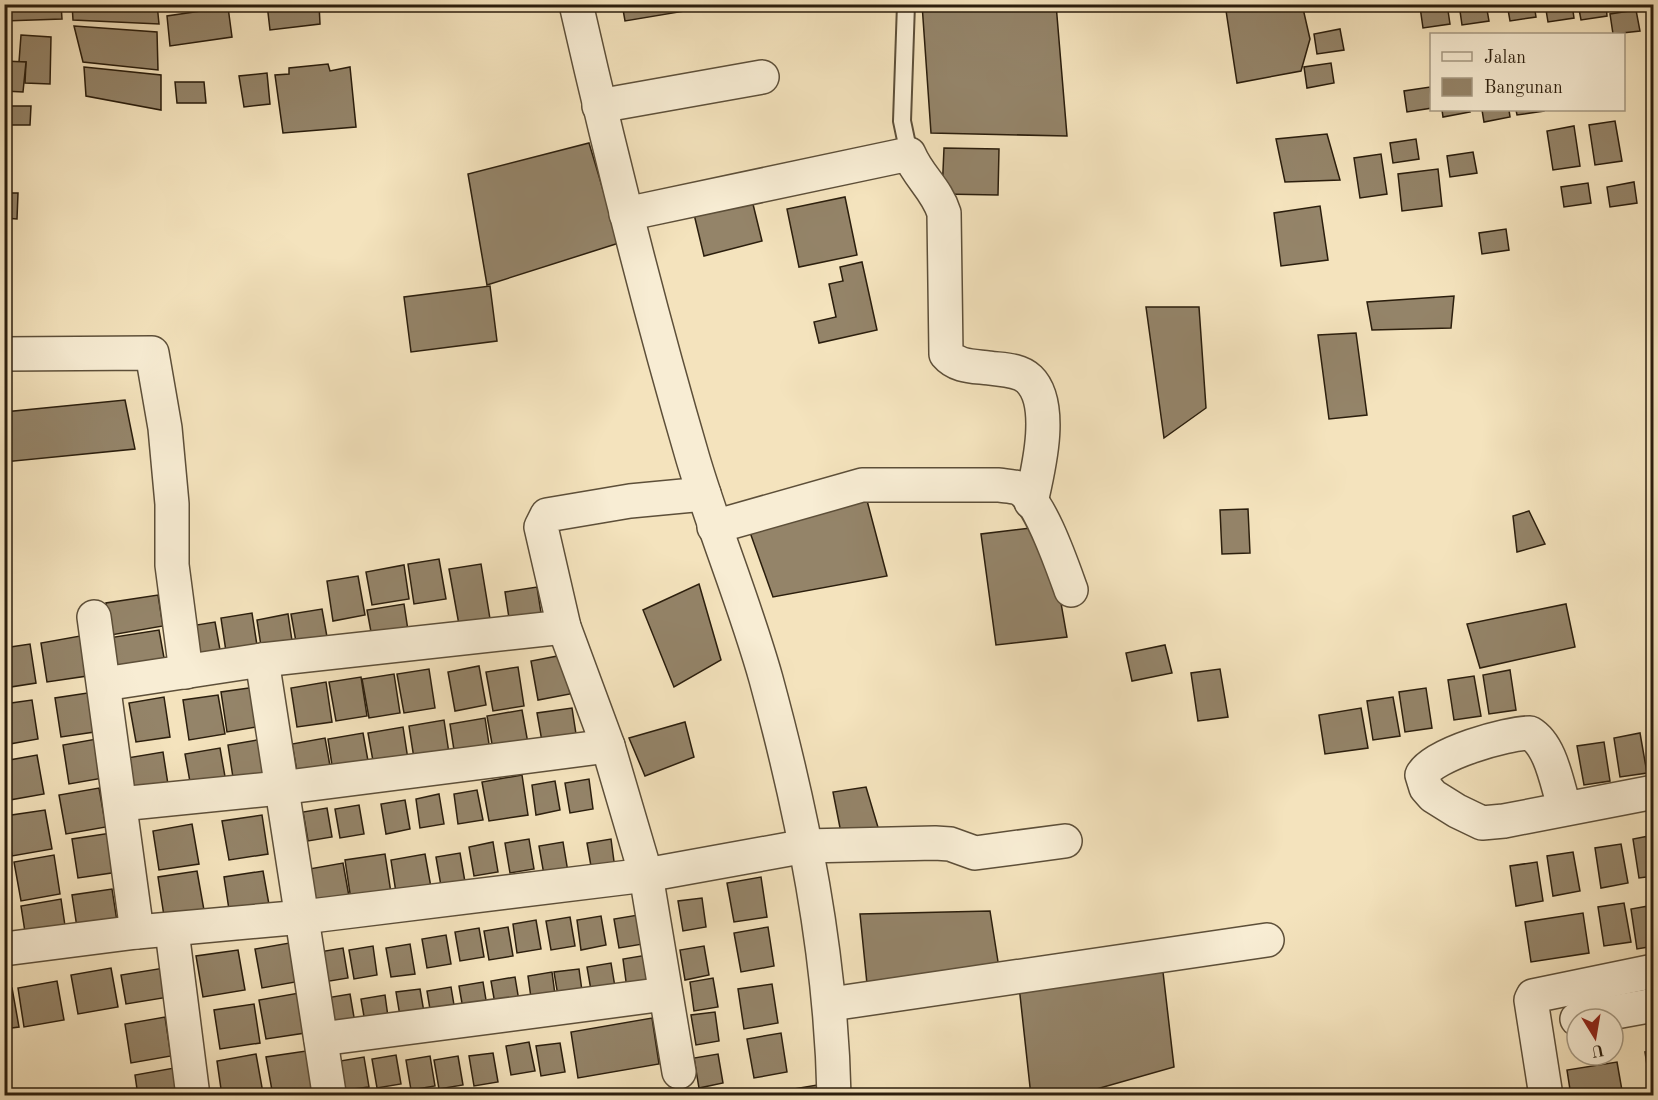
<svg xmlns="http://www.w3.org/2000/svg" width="1658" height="1100" font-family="'Old Standard TT',serif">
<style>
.building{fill:#948469;stroke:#2b1e0d;stroke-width:1.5}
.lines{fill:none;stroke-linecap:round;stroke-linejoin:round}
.lane-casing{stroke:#5d4f39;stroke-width:20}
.street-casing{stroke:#5d4f39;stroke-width:36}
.lane{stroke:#f8edd4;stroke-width:16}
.street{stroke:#f8edd4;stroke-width:33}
</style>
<rect width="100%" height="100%" fill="#f4e3bd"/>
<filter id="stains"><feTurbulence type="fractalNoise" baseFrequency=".00333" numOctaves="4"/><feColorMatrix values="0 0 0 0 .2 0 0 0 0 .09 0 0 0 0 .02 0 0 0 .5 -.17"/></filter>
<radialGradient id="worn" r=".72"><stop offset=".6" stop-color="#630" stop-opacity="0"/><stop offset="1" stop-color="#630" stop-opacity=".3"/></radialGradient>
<g class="building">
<path d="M4,4H61L62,19L4,21Z"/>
<path d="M72,4H157L159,24L73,20Z"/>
<path d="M167,4H213L167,11Z"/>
<path d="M267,4H319L320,24L270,30Z"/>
<path d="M622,4H684L685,11L625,21Z"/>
<path d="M922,4H1056L1067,136L931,133Z"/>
<path d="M1225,4H1302L1310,39L1301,71L1237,83Z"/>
<path d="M1447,4L1450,24L1423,28L1420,7Z"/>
<path d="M1459,4H1486L1489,21L1462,25Z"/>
<path d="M1507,4H1534L1536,17L1510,21Z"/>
<path d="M1545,4H1572L1574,18L1548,22Z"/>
<path d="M1578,4H1606L1607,16L1581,20Z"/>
<path d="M228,7L232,37L170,46L167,16Z"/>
<path d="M1636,10L1640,31L1613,34L1610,14Z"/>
<path d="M1654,14V55H1653L1647,15Z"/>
<path d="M74,26L157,32L158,70L83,62Z"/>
<path d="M1340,29L1344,50L1317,54L1314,34Z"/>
<path d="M21,35L51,37L50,84L25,83L26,62H19Z"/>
<path d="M4,61L26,62L23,92L4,91Z"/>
<path d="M1331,63L1334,83L1307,88L1304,67Z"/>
<path d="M328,64L330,71L350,67L356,127L283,133L275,75L289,74V68Z"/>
<path d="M84,67L161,75V110L86,96Z"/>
<path d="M267,73L270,104L244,107L239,76Z"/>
<path d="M175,82H204L206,103H177Z"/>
<path d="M1654,82V103L1651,104L1648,83Z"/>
<path d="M1430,87L1432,108L1407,112L1404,91Z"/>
<path d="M10,106H31L30,125H10Z"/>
<path d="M1442,110H1469L1470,112L1443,117Z"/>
<path d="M1482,110H1509L1510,117L1484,122Z"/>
<path d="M1516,110H1544V111L1517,115Z"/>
<path d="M1615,121L1622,161L1595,165L1589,125Z"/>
<path d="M1574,126L1580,166L1553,170L1547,131Z"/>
<path d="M1327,134L1340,180L1285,182L1276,139Z"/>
<path d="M1416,139L1419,159L1393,163L1390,143Z"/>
<path d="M589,143L619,243L487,285L468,174Z"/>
<path d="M944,148L999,149L998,195L942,194Z"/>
<path d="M1473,152L1477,173L1450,177L1447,156Z"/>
<path d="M1381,154L1387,194L1360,198L1354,158Z"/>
<path d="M1438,169L1442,206L1402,211L1398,174Z"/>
<path d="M1634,182L1637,203L1610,207L1607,187Z"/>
<path d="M1588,183L1591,203L1564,207L1561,187Z"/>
<path d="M4,193H18L17,219L4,218Z"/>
<path d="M751,196L762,241L704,256L693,210Z"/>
<path d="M845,197L857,255L799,267L787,209Z"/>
<path d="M1320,206L1328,260L1281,266L1274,213Z"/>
<path d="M1506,229L1509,250L1482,254L1479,233Z"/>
<path d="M862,262L877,330L819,343L814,322L836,317L829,284L843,281L840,267Z"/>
<path d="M490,286L497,341L411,352L404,297Z"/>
<path d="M1454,296L1451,328L1372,330L1367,302Z"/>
<path d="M1146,307H1199L1206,408L1164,438Z"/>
<path d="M1356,333L1367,415L1329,419L1318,335Z"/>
<path d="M125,400L135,449L4,462V412Z"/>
<path d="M865,493L887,576L773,597L746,521Z"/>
<path d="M1248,509L1250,553L1222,554L1220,510Z"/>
<path d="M1529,511L1545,544L1517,552L1513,516Z"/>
<path d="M1039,527L1052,552L1067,637L996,645L981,534Z"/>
<path d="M439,559L446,599L414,604L408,564Z"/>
<path d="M481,564L492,631L461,636L449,569Z"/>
<path d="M404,565L409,599L372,605L366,572Z"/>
<path d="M358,576L365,615L333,621L327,581Z"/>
<path d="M699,584L721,660L674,687L643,610Z"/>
<path d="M537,587L543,626L511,631L505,592Z"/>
<path d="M158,595L163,626L111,635L106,603Z"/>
<path d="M404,604L409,637L373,643L367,610Z"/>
<path d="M1566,604L1575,647L1480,668L1467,624Z"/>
<path d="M322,609L329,648L298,653L291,614Z"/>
<path d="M252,613L258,652L227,658L221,618Z"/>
<path d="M288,614L294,654L263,659L257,620Z"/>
<path d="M215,622L222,661L190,666L184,627Z"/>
<path d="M159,630L166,669L108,679L102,639Z"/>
<path d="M80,636L87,676L47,682L41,643Z"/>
<path d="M30,644L36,683L4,688V648Z"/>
<path d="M1165,645L1172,673L1132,681L1126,653Z"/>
<path d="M563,655L570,694L538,700L531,661Z"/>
<path d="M479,666L486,705L455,711L448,672Z"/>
<path d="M518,667L524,706L493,711L486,672Z"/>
<path d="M429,669L435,708L404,713L397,674Z"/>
<path d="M1220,669L1228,717L1198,721L1191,673Z"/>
<path d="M1510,670L1516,710L1489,714L1483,675Z"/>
<path d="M394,674L400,713L369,718L362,679Z"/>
<path d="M1474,676L1481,716L1454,720L1448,680Z"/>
<path d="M361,677L367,716L336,721L329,682Z"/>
<path d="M326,682L332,722L297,727L291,688Z"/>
<path d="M256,687L262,726L227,732L221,692Z"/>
<path d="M1426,688L1432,728L1405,732L1399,692Z"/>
<path d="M94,692L101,731L61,737L55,698Z"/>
<path d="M218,695L225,734L189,740L183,700Z"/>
<path d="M164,697L170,737L136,742L129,703Z"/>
<path d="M1393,697L1400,736L1373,740L1367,701Z"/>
<path d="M32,700L38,739L4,745V704Z"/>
<path d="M572,708L578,747L544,753L537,713Z"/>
<path d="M1361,708L1368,748L1325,754L1319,715Z"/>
<path d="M522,710L529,749L494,755L487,716Z"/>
<path d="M485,718L491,757L456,763L450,724Z"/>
<path d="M444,720L450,760L415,765L409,726Z"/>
<path d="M685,722L694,757L645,776L629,738Z"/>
<path d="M1654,724V754L1649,725Z"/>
<path d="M403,727L409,766L375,772L368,733Z"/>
<path d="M363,733L370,772L334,778L328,739Z"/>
<path d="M1640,733L1647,773L1620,777L1614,738Z"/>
<path d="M102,738L109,777L69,784L63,745Z"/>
<path d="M325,738L332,777L299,783L292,744Z"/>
<path d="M263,739L269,778L234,784L228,745Z"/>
<path d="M1604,742L1610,781L1584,785L1577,746Z"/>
<path d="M220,748L227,788L192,793L185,754Z"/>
<path d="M163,752L169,791L134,797L127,758Z"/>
<path d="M37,755L44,794L4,801V761Z"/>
<path d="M522,775L528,815L489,821L482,782Z"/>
<path d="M589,779L593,809L570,813L565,783Z"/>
<path d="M555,781L560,810L536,815L532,785Z"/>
<path d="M866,787L880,834L842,838L833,792Z"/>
<path d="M99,788L106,827L66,834L59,795Z"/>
<path d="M477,790L483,820L458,824L454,794Z"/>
<path d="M439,794L444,824L420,828L416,799Z"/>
<path d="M405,800L410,829L386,834L381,804Z"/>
<path d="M359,805L364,834L340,838L335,809Z"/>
<path d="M327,808L332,837L308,841L303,812Z"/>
<path d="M45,810L52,849L12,856L5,816Z"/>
<path d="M262,815L268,854L229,860L222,821Z"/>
<path d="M192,824L199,864L159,870L153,831Z"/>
<path d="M111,833L118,872L78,878L72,839Z"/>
<path d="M1654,835V876L1639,878L1633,839Z"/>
<path d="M529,839L534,869L510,873L505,843Z"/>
<path d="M611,839L615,869L592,872L587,843Z"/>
<path d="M493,842L498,872L474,876L469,847Z"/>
<path d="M563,842L568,872L544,875L539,846Z"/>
<path d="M1621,844L1628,883L1601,888L1595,848Z"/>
<path d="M1573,852L1580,891L1553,896L1547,856Z"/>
<path d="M460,853L465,882L441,886L436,857Z"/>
<path d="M385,854L391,893L351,900L345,860Z"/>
<path d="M425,854L432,893L397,899L391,860Z"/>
<path d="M54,855L60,894L21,901L14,862Z"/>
<path d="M1537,862L1543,901L1516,906L1510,866Z"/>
<path d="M343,863L350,902L315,908L309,869Z"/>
<path d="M197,871L204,910L164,916L158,877Z"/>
<path d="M263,871L270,910L230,916L224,877Z"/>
<path d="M761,877L767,917L734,922L727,883Z"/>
<path d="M112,889L118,928L78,934L72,895Z"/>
<path d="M702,898L706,927L683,931L678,901Z"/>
<path d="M61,899L67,939L27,945L21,906Z"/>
<path d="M1624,903L1631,942L1604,946L1598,907Z"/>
<path d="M1654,905V946L1637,949L1631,909Z"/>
<path d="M990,911L999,968L867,984L860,914Z"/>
<path d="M1583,913L1589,953L1531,962L1525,922Z"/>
<path d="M638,915L643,944L619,948L614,919Z"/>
<path d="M601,916L606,945L581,950L577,920Z"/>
<path d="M570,917L575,946L551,950L546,921Z"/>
<path d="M536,920L541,949L517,953L513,924Z"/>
<path d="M508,927L513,956L489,960L484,931Z"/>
<path d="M768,927L774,966L741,972L734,933Z"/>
<path d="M479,928L484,957L460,961L455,932Z"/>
<path d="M446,935L451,964L427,968L422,939Z"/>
<path d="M295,942L301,981L262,988L255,949Z"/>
<path d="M410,944L415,974L391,977L386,948Z"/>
<path d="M373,946L377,975L354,979L349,950Z"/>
<path d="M704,946L709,975L685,980L680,950Z"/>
<path d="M343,948L348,978L324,982L319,952Z"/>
<path d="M238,950L245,990L203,997L196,956Z"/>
<path d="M647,955L651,985L627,989L623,959Z"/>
<path d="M611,963L616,993L592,996L587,967Z"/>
<path d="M111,968L118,1007L78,1014L71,975Z"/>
<path d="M164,968L169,997L126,1004L121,975Z"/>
<path d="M579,969L583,998L559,1002L554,972Z"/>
<path d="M552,972L556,1002L532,1005L528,976Z"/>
<path d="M1163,972L1174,1067L1072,1096H1031L1019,986Z"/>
<path d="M515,977L520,1007L496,1010L491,981Z"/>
<path d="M713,978L718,1007L694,1011L690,982Z"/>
<path d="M57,981L64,1020L24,1027L18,988Z"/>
<path d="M483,982L488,1012L464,1015L459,986Z"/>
<path d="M772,984L778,1023L744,1029L738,989Z"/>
<path d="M451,987L456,1017L432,1021L427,991Z"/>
<path d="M12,988L19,1027L4,1029V989Z"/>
<path d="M420,989L425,1018L401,1022L396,992Z"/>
<path d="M299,993L305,1033L266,1039L259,1000Z"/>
<path d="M350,994L355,1023L331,1028L326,998Z"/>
<path d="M385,995L389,1024L366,1028L361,999Z"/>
<path d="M254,1004L260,1043L220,1049L214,1010Z"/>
<path d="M715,1012L719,1041L696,1045L691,1015Z"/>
<path d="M165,1017L171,1056L131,1063L125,1024Z"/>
<path d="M652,1018L659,1064L578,1078L571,1032Z"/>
<path d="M781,1033L787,1072L754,1078L747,1039Z"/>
<path d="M529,1042L535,1071L511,1075L506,1046Z"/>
<path d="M560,1043L565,1072L541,1076L536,1046Z"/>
<path d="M306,1051L313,1090L273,1096L266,1057Z"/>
<path d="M1654,1051V1092H1651L1645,1052Z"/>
<path d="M493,1053L498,1082L474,1086L469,1056Z"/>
<path d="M256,1054L263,1093L222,1096L217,1061Z"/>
<path d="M718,1054L723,1083L699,1088L694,1058Z"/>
<path d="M396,1055L401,1084L377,1088L372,1059Z"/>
<path d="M430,1056L435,1086L411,1090L406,1060Z"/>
<path d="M458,1056L463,1085L439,1089L434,1060Z"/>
<path d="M364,1057L369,1087L345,1090L340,1061Z"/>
<path d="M1617,1062L1623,1096H1571L1567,1070Z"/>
<path d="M174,1068L179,1096H138L135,1075Z"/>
<path d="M817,1085L819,1096H794L793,1089Z"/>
<path d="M772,1089L773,1096H748V1093Z"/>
</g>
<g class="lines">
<defs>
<path id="lane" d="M906,4L902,121L909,154"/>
<g id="street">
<path d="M576,4C611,157 649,309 693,459C715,533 745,604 766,679C803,815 831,954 834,1096"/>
<path d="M599,106L762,77"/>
<path d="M626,214L909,154C918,176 937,190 944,213L946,354C957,367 973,366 989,368C1002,370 1018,369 1029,379C1055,404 1038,471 1031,502"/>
<path d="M4,354L152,353L165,428L172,504V565L186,672"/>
<path d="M714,527L862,485H999C1005,486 1012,486 1018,488C1039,497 1063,568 1071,590"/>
<path d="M94,617L137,932"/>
<path d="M262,660L329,1093"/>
<path d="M104,684L262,660L564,627"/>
<path d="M120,804L280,788L608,746"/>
<path d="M1565,809C1557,786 1552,746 1530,733C1507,733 1433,754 1422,775L1426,788L1433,796L1457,811L1482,823L1504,821L1654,792"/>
<path d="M172,931L193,1096"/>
<path d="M4,949L137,932L303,917L646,875L806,846L935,843L950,844L975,853L1065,841"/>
<path d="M831,1004L1267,940"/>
<path d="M1577,1019L1654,1005"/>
<path d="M321,1039L665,994"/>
<path d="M679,1072L646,875L608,746L564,627L541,527L547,515L630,501L704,494"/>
<path d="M1546,1096L1531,1000L1533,996L1654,971"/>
</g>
</defs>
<use href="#lane" class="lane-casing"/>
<use href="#street" class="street-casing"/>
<use href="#lane" class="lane"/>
<use href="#street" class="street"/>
</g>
<rect width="1658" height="1100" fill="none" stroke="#f4e3bd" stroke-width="24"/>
<rect x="6" y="6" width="1646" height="1088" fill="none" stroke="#2b1e0d" stroke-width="3"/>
<rect x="12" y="12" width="1634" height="1076" fill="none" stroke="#2b1e0d" stroke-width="1.5"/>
<rect x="1430" y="33" width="195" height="78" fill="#f8edd4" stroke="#a69a84" stroke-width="1.5"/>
<rect x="1442" y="52" width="30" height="9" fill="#f8edd4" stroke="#a69a84" stroke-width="1.5"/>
<text x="1484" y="63" font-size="18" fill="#2b1e0d">Jalan</text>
<rect x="1442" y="78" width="30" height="18" fill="#948469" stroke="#a69a84" stroke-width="1.5"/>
<text x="1484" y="93" font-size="18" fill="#2b1e0d">Bangunan</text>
<g transform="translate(1595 1037) rotate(169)"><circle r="28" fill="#f8edd4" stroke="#a69a84" stroke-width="1.5"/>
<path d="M0-4.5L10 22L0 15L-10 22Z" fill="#8f2418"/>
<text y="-9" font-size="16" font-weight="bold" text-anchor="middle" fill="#2b1e0d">U</text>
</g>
<rect width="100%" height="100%" filter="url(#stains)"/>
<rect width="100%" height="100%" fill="url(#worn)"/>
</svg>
